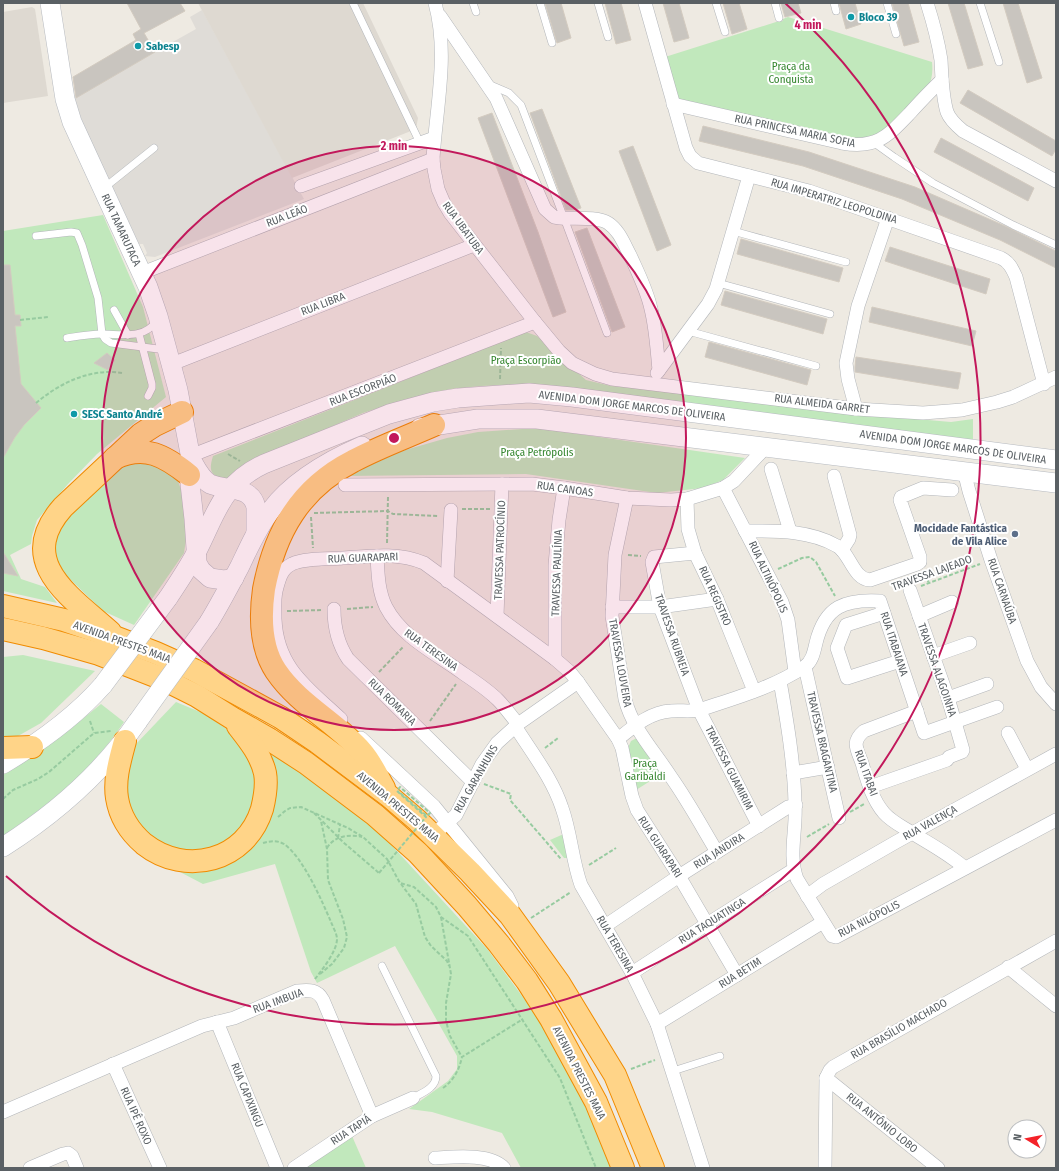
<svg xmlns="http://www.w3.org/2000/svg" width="1059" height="1171" font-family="'Fira Sans Condensed',sans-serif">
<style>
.industrial{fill:#dfdcd7}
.education{fill:#ded9d1}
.green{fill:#c1e8bc}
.building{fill:#c9c5bf;stroke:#d3cbc0}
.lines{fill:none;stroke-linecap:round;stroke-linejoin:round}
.lane-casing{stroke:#b3b6ba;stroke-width:8}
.street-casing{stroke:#b3b6ba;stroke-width:14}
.secondary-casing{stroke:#b6bac0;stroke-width:20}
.highway-casing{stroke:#f08b00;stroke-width:24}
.path{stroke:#97cba0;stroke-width:2;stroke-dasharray:4 2;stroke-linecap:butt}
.lane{stroke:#fff;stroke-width:7}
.street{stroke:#fff;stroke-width:13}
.secondary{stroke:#fff;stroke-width:19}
.highway{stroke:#ffd488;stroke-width:22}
.secondary-bridge-casing{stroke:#b6bac0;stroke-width:20;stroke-linecap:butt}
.path-bridge{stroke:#97cba0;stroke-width:2;stroke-dasharray:4 2;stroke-linecap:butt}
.secondary-bridge{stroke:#fff;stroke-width:19}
.ring{fill:none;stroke:#c2185b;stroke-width:2}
.culture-dot{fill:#0f9aa8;stroke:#fff;stroke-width:1.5}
.service-dot{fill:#5c6f8a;stroke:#fff;stroke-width:1.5}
.labels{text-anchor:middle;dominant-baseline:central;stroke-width:4;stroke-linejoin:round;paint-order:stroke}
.culture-label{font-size:11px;font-weight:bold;fill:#0d838f;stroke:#fff;text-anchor:start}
.park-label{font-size:11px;fill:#35862f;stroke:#fff}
.street-label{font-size:11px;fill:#5a6064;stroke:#fff}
.service-label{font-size:11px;font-weight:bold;fill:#4e5e75;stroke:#fff;text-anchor:end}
.centre{fill:#c2185b;stroke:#fff;stroke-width:2}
.ring-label{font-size:12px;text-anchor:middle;font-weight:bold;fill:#c2185b;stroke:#fff;stroke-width:4;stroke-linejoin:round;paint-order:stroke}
</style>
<rect width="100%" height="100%" fill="#eeeae2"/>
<path class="industrial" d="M202,10L304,199L155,257L145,256L147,253L143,244H139L83,124L75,98L155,52L196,29L190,17Z"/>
<g class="education">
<path d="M198,3H363L418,118L416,129L292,178Z"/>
<path d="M32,7L35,9L48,96L3,103V12Z"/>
</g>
<g class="green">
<path d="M788,17L932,62C933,72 932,79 928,88L886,132L874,136L854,139L680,101L677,96L665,57L776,22L783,21V19Z"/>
<path d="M103,215L143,307L166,397L97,454L68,484L37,520L32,536L31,544L10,555L21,579L45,587L57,603L3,591V231Z"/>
<path d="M526,332L537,336L586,380L611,386L668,391L858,414L951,422L973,419V440L539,386L507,385L481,386L451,389L403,400L363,413L254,460L228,479C211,477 208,472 213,456Z"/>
<path d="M537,428L745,458L723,480L703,488L657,493L526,474L343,476L374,459L447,438L478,432Z"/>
<path d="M141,460L162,466L177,478L186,504L187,533L184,553L134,625L103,611L75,584L63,572L57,561L55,546L59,530L68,517L120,467Z"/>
<path d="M23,655L95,671L41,723L18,736H3V657Z"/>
<path d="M176,702L205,714L235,735L248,752L255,773L256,795L249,816L236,834L219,846L198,852L175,851L154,843L126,808V764L136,744Z"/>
<path d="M101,704L124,722C92,770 51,803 3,836V775L69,730Z"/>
<path d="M635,739H639L663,773L636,790L627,750L631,741Z"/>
<path d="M257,743L324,788L384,837L488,950L539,1019L590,1099L614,1168H521L502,1133L432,1112L409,1109L448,1081L457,1069V1056L395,946L317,983L311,972L275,864L203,884L180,872C215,876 228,864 253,843Z"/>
<path d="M566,833L569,858H564L550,840Z"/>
<path d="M352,1136L366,1168H305Z"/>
</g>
<g class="building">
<path d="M127,3H180L185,11L144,33L155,52L76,98L73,77L136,40L133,34L141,29Z"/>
<path d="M545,3H561L571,38L557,43Z"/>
<path d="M605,3H621L631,40L616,44Z"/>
<path d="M663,3H679L689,38L674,42Z"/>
<path d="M723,3H739L747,29L732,34Z"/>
<path d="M781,3H798L801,13L785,17Z"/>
<path d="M839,3H855L861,24L846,29Z"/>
<path d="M892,3H908L919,42L904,46Z"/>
<path d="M948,3H964L983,65L968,69Z"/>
<path d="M1003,3H1018L1042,78L1027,83Z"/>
<path d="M968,90L1056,141V149L1052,156L960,103Z"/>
<path d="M542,109L581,208L574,210H566L530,113Z"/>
<path d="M492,113L538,232L566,312L553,317L478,118Z"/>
<path d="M703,126L809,152L915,187L1005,226L1056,251V268L1000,240L902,199L803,166L699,141Z"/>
<path d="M941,138L1034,188L1028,201L934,152Z"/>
<path d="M633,146L671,245L657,251L619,151Z"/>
<path d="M587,228L625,327L612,332L575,232Z"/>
<path d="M741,239L843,268L839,282L737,254Z"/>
<path d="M890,247L990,279L986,294L885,261Z"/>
<path d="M3,265H10L15,315H20L21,326H15L21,384L41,408L24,425L15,437L3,458Z"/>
<path d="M725,291L827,319L823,334L721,305Z"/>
<path d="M872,307L976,331L972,346L869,322Z"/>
<path d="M709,342L811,370L807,385L705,357Z"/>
<path d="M107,353L115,360L108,370L94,363Z"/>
<path d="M856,357L961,373L958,389L855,372V367Z"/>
<path d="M3,552L18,576L3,573Z"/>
</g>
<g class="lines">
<defs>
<g id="lane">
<path d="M353,3L420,143"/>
<path d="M473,3L476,12"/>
<path d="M540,3L552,43"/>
<path d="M598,3L608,37"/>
<path d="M716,3L725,32"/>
<path d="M775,3L779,18"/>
<path d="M834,3L836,11"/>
<path d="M887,3L896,34"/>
<path d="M980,3L999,62"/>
<path d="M488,84L509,93L521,105L562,213"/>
<path d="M873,142L894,157L933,183L1013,225L1056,245"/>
<path d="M104,188L154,148"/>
<path d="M564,218L607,333"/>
<path d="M733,231L846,262"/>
<path d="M36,236L71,232L77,233L82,245L98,298L102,334L105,339L111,343L166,350"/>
<path d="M718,283L830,314"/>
<path d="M114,310L128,335"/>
<path d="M688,331L816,366"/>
<path d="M139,334L152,384V388L148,396"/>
<path d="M67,338C79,336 90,334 102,334C121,334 145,340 157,320"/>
<path d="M382,966L436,1076C436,1088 422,1093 413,1098"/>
<path d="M673,1071L720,1056"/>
</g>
<g id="street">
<path d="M435,3C449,54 436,108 433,159L434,169L438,189L444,203L450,213L535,322L559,351L572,363L595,374L612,379L856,409L923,413L962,410L997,402L1013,397L1056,377"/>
<path d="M645,3L686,148L690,156L698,163L809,191L1001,258C1009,262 1012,268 1016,277L1044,384"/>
<path d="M927,3C933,22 938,40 941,60C942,77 942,95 947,112C950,120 957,126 963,131L1056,181"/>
<path d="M440,16L496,98L545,209L554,217L560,218C572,219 598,216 608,223C619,230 624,244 630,255C638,273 647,290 651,309C656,329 657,350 659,370"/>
<path d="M673,104L842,143C876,149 887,137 909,114C920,102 930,91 942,80"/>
<path d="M301,186L434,138"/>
<path d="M142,273L433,159"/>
<path d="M172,364L474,245"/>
<path d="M657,373L708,304L716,289L749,176"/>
<path d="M856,409L848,379L846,363L858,306L888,218"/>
<path d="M190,456L535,322"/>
<path d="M771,469L790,531"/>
<path d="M964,471L969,491L991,560L1027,661L1041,687L1056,704"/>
<path d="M834,476L850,535L849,539L842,550"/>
<path d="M345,485L532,484L564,488L627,498L671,500L687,499L723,488L734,481L766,447"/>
<path d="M723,488L782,602L788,620L795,672"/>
<path d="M627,498L615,555L612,616L625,699C632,728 655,752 671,777C688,801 702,827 717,852"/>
<path d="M687,499L688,529L695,553L717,599L754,691"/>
<path d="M745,531C776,531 809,530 837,546C850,553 853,579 870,580L917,564L920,562V557L900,500L901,497L923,488L952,490"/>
<path d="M695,553L654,557L652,562L660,607L699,710L759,826"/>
<path d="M377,556C378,573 378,591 386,607C402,638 437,654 464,674C476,682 488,690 498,700C505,707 511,716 518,724"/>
<path d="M447,581L451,510"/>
<path d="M612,607H660L717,599"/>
<path d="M334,609C334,628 338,644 348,659L473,782"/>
<path d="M884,613L846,625L837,648L847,678L900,661"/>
<path d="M497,616L502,484"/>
<path d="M919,616L952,602"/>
<path d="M933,656L970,643"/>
<path d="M555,659V565L559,520L564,488"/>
<path d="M805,667L839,818"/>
<path d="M780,681C787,721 794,762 795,803C797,829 788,855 797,879L832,936L836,937L1056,820"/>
<path d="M948,698L987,684"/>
<path d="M917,711L864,731C851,742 857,749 862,763C867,780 872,799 884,813C891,821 901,826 909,831C928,843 948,853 965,868"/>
<path d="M341,719C308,688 277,668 275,619C275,609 274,601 276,591C279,580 281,569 292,564C304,558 330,559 343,558C370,556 398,552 424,563L555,659L570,672L578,682L618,739L622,748L632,796L637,810L679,876L737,975"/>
<path d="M515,726C532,753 552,778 562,808C571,833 572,860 581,885L632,973L657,1024L703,1168"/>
<path d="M1008,733L1027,769"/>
<path d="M361,738L434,806L507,896L512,906L511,909"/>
<path d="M618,739C633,727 650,712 671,711C680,710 690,712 699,710C735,698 772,688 804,667C812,662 814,652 816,643C825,606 845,599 880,601L924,733L997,707"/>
<path d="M793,773L828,767"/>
<path d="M870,787L947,760L949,757L962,752L963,750L948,698L910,590"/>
<path d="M441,828L456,815L482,764L497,743L518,724L578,682"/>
<path d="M807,896L823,884L896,842L1056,754"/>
<path d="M605,926L679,876L788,807L796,805"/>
<path d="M1008,967L1056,1006"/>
<path d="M632,973L707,924L793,870"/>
<path d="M217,1022L277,1168"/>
<path d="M657,1024L823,922"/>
<path d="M113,1064L160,1168"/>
<path d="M826,1078L938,1168"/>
<path d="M3,1112L202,1026L234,1018L297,991C309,990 317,989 323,1000L372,1116"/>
<path d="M435,1158C454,1157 490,1153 504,1168"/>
<path d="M30,1168L63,1154L68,1153L72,1156L77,1168"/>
<path d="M294,1168L372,1116L413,1098"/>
<path d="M825,1168L826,1078L830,1070L833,1067L1056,941"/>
</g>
<g id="secondary">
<path d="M50,3L65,99L72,122L148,287L158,316L178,390L191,459L189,475L194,519L197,563L201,570L210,578L224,580L234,578"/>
<path d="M420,428L478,419H537L1056,483"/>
<path d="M191,459C196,468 201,479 210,484C226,491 251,485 256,507V532"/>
<path d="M168,598C178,583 188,568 196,553C216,515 221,484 264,464L389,414L433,402L458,398L529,393L572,397L1056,460"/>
<path d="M209,622C220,604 230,585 240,566C249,547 258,527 271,510C292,482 330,460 362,446"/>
<path d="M3,764C40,742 74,718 103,685"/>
<path d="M3,847C55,814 103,772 138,721"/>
</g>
<g id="highway">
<path d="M115,458C145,444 165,456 189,475"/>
<path d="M3,606L64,620L117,638L156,653L194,670L280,717L317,742L389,796L417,820L470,872L510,915L559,983L615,1075L653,1168"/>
<path d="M3,629L43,638L99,654L163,679L197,696L232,718L269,739L306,763L375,815L418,853L467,906L499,944L527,981L551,1019L596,1102L623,1168"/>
<path d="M110,632C71,597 14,562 63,507L141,434L155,425L182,412"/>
<path d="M125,741C120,760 114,779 117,798C120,817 130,832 144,844C186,877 246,861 262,809C265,797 267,784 265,773C261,755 249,740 238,726"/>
<path d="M3,748L32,747"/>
<path d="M384,788C377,776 371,762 362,752C336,722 299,705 276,671C260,647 260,617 264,589C275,532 300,488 353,461C379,447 407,437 434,425"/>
</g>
</defs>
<use href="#lane" class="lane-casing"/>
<use href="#street" class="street-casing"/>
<use href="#secondary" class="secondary-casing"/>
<use href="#highway" class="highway-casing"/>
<g class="path">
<path d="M20,320L48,317"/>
<path d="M500,379L501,348"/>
<path d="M36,403C60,383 90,368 122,373"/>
<path d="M228,454L240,461"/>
<path d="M462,509H490"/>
<path d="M314,513L388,511L393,514L439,516"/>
<path d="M311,517L313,548"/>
<path d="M387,543L388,497"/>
<path d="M628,555L641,556"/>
<path d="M778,569L802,558L810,557L816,562L835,596"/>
<path d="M924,573L929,583"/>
<path d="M921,586L980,564"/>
<path d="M347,609L373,607"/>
<path d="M287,611L323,610"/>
<path d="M379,672L404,646"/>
<path d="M90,721L94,733"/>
<path d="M430,721L456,684"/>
<path d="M545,748L558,738"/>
<path d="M484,784L511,794L510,800L561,859"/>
<path d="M3,799L13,790L38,779L49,772L94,733L111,731"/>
<path d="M850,812L864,804"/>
<path d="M314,813L343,842L379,873"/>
<path d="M278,817L285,811L290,808L301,807L348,828L363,837L387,859L400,883L414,887L436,907L441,917L468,936L560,1078L596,1168"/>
<path d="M807,837L829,824"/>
<path d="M338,838L340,825"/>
<path d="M263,843C270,841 277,840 284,844C303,857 322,901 331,922C333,927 337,934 337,939C337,951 322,970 315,979"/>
<path d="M327,848C334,836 349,834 362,837"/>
<path d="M589,865L616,848"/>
<path d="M401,884L416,904L425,937L431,946L447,961L449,966"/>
<path d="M441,917L451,974L446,1003V1021L450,1036L462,1057"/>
<path d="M531,918L571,892"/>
<path d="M320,974L332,964L344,948L347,937L343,919L328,880L327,849L321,821"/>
<path d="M631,1069L655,1060"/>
<path d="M443,1088C454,1080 459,1070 462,1057L523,1019"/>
</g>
<use href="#lane" class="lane"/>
<use href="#street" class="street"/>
<use href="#secondary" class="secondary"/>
<use href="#highway" class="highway"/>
<defs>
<g id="secondary-bridge">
<path d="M103,685L168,598"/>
<path d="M138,721L209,622"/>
</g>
</defs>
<use href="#secondary-bridge" class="secondary-bridge-casing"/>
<path class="path-bridge" d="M379,873L426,817L397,791L400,787L430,813L427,816L398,791"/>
<use href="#secondary-bridge" class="secondary-bridge"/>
</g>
<circle cx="394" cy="438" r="292" fill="#c2185b" fill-opacity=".12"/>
<g class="ring">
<circle cx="394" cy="438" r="292"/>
<path d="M785 3A585 585 0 0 1 6 876"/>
</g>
<g class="culture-dot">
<circle cx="851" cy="17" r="4"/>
<circle cx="138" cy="46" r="4"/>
<circle cx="74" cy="414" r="4"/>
</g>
<circle class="service-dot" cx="1015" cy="534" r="4"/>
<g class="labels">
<g class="culture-label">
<text x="859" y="17">Bloco 39</text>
<text x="146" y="46">Sabesp</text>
<text x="82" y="414">SESC Santo André</text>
</g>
<g class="park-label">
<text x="791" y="66">Praça da<tspan x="791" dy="13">Conquista</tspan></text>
<text x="526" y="360">Praça Escorpião</text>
<text x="537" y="452">Praça Petrópolis</text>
<text x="645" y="763">Praça<tspan x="645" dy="13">Garibaldi</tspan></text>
</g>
<g class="street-label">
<text transform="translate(795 131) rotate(12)">RUA PRINCESA MARIA SOFIA</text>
<text transform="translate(834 201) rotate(17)">RUA IMPERATRIZ LEOPOLDINA</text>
<text transform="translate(287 216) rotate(-21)">RUA LEÃO</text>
<text transform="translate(463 228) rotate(54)">RUA UBATUBA</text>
<text transform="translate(121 230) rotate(65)">RUA TAMARUTACA</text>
<text transform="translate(323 304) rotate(-21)">RUA LIBRA</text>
<text transform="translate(363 390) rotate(-21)">RUA ESCORPIÃO</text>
<text transform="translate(822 404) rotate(7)">RUA ALMEIDA GARRET</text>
<text transform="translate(632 406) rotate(7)">AVENIDA DOM JORGE MARCOS DE OLIVEIRA</text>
<text transform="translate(953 447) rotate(8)">AVENIDA DOM JORGE MARCOS DE OLIVEIRA</text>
<text transform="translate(565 489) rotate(8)">RUA CANOAS</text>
<text transform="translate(500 550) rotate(-88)">TRAVESSA PATROCÍNIO</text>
<text transform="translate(363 558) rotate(-2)">RUA GUARAPARI</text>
<text transform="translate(557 573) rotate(-88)">TRAVESSA PAULÍNIA</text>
<text transform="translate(932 573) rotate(-20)">TRAVESSA LAJEADO</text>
<text transform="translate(768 577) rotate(65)">RUA ALTINÓPOLIS</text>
<text transform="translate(1002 591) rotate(71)">RUA CARNAÚBA</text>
<text transform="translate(715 596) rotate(66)">RUA REGISTRO</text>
<text transform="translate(672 635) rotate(71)">TRAVESSA RUBNEIA</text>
<text transform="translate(122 642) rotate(20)">AVENIDA PRESTES MAIA</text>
<text transform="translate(894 644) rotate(72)">RUA ITABAIANA</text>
<text transform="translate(431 650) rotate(36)">RUA TERESINA</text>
<text transform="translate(620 663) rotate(80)">TRAVESSA LOUVEIRA</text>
<text transform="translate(937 670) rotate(71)">TRAVESSA ALAGOINHA</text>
<text transform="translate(392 702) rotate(44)">RUA ROMARIA</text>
<text transform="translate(822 742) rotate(77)">TRAVESSA BRAGANTINA</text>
<text transform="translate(729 768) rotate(63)">TRAVESSA GUAMIRIM</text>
<text transform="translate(866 773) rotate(70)">RUA ITABAI</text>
<text transform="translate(476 779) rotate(-60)">RUA GARANHUNS</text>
<text transform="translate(398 807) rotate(40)">AVENIDA PRESTES MAIA</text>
<text transform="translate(930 823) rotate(-29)">RUA VALENÇA</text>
<text transform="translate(660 847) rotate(57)">RUA GUARAPARI</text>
<text transform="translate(719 851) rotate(-32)">RUA JANDIRA</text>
<text transform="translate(869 919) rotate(-27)">RUA NILÓPOLIS</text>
<text transform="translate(712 921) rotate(-32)">RUA TAQUATINGA</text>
<text transform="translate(615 944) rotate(60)">RUA TERESINA</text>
<text transform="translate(740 973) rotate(-32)">RUA BETIM</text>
<text transform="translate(278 1001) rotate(-20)">RUA IMBUIA</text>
<text transform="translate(899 1029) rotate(-30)">RUA BRASÍLIO MACHADO</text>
<text transform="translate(579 1073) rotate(63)">AVENIDA PRESTES MAIA</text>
<text transform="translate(247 1095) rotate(68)">RUA CAPIXINGU</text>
<text transform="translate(136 1116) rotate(66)">RUA IPÊ ROXO</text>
<text transform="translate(882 1123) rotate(39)">RUA ANTÔNIO LOBO</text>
<text transform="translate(351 1130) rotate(-33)">RUA TAPIÁ</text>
</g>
<g class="service-label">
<text x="1007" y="528">Mocidade Fantástica<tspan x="1007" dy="13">de Vila Alice</tspan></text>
</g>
</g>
<circle cx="394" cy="438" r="6" class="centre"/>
<g class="ring-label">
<text x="808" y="29">4 min</text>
<text x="394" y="150">2 min</text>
</g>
<rect width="1059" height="1171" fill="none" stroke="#5a6064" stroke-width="8"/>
<g transform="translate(1027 1139) rotate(280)"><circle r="19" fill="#ffffff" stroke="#bdbfc1"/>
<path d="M0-3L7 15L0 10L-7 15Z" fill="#f42229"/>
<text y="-6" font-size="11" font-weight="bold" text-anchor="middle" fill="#5a6064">N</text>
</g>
</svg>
